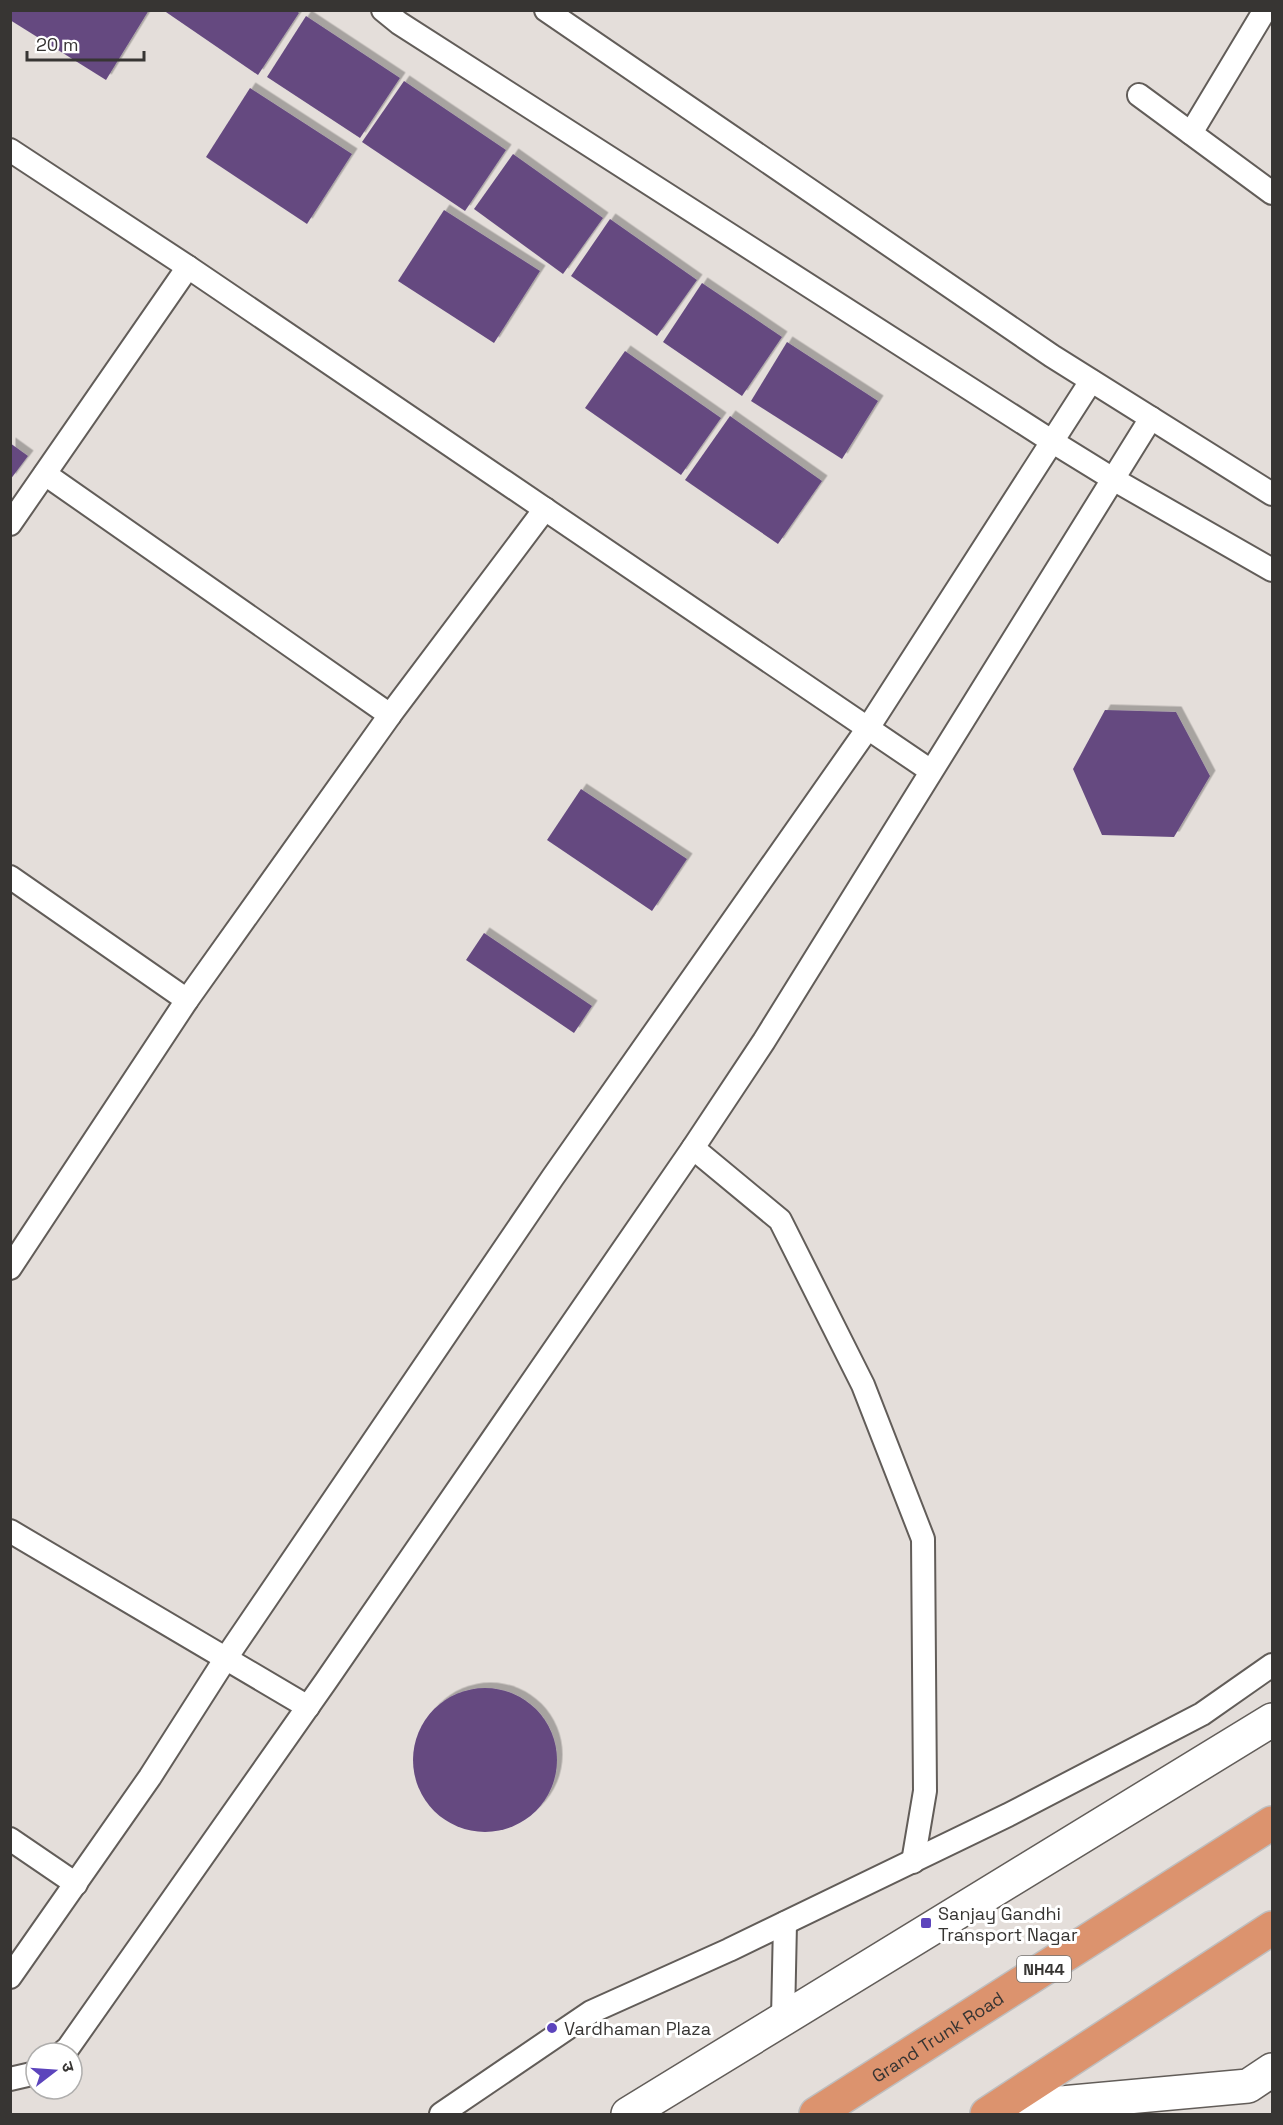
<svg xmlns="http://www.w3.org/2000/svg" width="1283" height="2125" font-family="'Space Grotesk','Noto Sans Devanagari',sans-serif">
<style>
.building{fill:#654a80;filter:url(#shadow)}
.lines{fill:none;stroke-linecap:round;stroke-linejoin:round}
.lane-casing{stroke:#625d59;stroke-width:26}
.secondary-casing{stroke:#625d59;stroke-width:36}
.highway-casing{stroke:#bfbebe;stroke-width:36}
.lane{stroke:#fff;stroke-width:22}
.secondary{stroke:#fff;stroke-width:33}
.highway{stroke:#dc936e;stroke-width:33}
.poi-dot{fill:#5c44bc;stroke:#fff;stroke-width:2}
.labels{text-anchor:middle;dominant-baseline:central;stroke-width:6;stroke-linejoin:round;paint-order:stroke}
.shield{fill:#fff;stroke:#737270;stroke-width:1.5}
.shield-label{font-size:16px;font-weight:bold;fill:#373533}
.poi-label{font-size:18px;fill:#373533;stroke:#fff;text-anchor:start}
.street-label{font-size:18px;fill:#373533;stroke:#fff}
</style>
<defs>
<filter id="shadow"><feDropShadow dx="5.5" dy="-5.5" stdDeviation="0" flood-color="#0004"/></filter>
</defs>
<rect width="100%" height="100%" fill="#e4deda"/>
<g class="building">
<path d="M10,10H149L106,80L10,20Z"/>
<path d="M163,10H296L299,13L258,75Z"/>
<path d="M306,16L400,78L360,138L267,77Z"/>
<path d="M404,81L506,150L465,211L362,142Z"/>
<path d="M250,88L352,154L307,224L206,157Z"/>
<path d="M513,154L603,218L563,274L474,209Z"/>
<path d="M444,210L540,271L494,343L398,281Z"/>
<path d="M610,219L697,280L657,336L571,276Z"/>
<path d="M702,283L782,337L742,396L663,342Z"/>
<path d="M787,342L878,401L842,459L751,401Z"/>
<path d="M625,351L721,418L681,475L585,408Z"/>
<path d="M730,416L822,481L778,544L685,480Z"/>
<path d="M10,443L28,456L10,480Z"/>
<path d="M1105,710L1176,712L1210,776L1174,837L1102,835L1073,769Z"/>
<path d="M581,789L687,859L652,911L547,840Z"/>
<path d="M484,933L592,1006L574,1033L466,960Z"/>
<circle cx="485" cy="1760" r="72"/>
</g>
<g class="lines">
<defs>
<g id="lane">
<path d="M383,10L399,23L1053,442L1113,479L1272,570"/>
<path d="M546,10L1052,356L1272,494"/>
<path d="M1139,95L1272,193"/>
<path d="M1191,133L1265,10"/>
<path d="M10,150L188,267L931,771"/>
<path d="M45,474L390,715"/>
<path d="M10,524L188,267"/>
<path d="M10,877L187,1000"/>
<path d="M693,1148L780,1220L863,1385L923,1539L925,1791L913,1862"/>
<path d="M10,1268L187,1000L390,715L545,509"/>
<path d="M10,1531L308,1707"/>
<path d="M10,1839L76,1884"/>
<path d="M10,1977L150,1777L226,1658L553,1177L868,728L1091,381"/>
<path d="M783,2018L785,1923"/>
<path d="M62,2053L68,2048L326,1681L693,1148L764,1041L1151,418"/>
<path d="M10,2079L36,2073"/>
<path d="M441,2114L591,2012L729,1950L1008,1815L1202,1714L1272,1665"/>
</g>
<g id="secondary">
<path d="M628,2114L1272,1720"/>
<path d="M1000,2114L996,2109L1248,2086L1272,2070"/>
</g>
<g id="highway">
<path id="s1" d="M816,2114L1272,1823"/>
<path d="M987,2114L1272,1928"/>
</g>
</defs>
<use href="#lane" class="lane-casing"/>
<use href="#secondary" class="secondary-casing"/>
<use href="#highway" class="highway-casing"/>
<use href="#lane" class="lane"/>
<use href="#secondary" class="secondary"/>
<use href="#highway" class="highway"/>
</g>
<g class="poi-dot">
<rect x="920" y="1917" width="12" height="12" rx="3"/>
<circle cx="552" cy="2028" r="6"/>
</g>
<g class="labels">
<rect class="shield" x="1017" y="1956" width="54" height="26" rx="4.5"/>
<g class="shield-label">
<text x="1044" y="1969">NH44</text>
</g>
<g class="poi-label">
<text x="938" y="1913">Sanjay Gandhi<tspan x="938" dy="21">Transport Nagar</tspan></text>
<text x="564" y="2028">Vardhaman Plaza</text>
</g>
<g class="street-label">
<text stroke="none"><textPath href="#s1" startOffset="144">Grand Trunk Road</textPath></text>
</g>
</g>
<rect width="1283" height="2125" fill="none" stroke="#373533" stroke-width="24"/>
<g transform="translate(54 2071) rotate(73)"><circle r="28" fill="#ffffff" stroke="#afaead" stroke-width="1.5"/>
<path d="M0-4.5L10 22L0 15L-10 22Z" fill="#5c44bc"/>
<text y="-9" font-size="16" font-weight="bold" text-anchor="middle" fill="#373533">उ</text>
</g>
<path d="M27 51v9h117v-9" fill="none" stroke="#373533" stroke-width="3"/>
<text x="36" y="51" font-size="18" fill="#373533" stroke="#ffffff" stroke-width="4.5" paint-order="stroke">20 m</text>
</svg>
